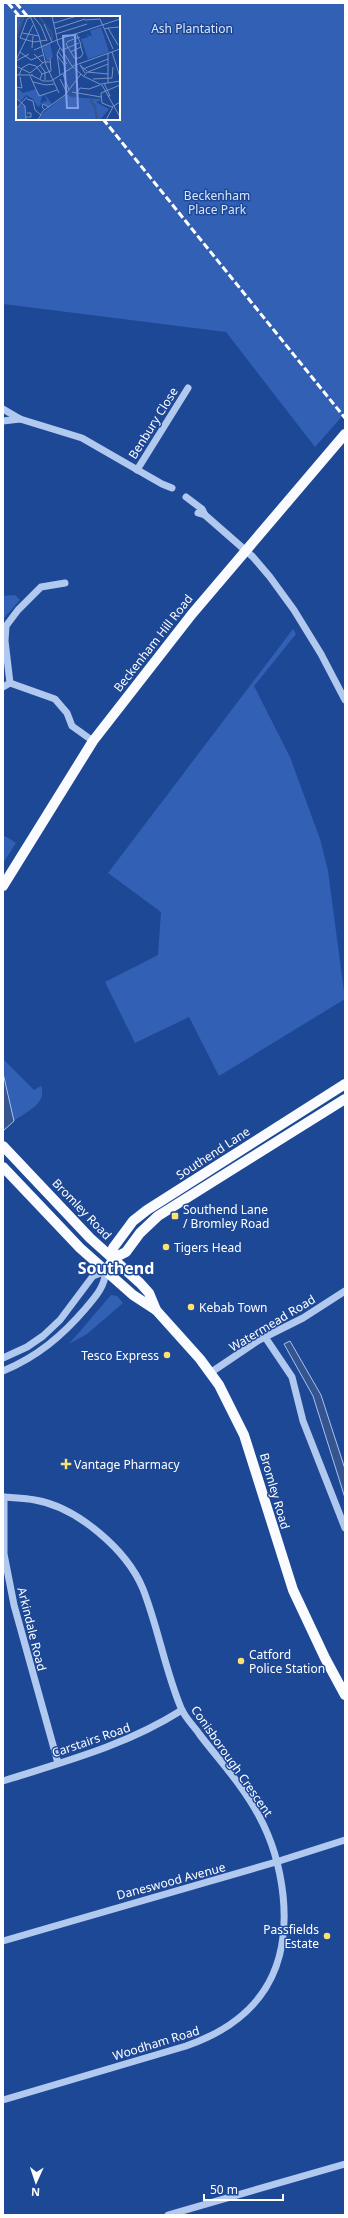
<svg xmlns="http://www.w3.org/2000/svg" width="348" height="2218" font-family="'Noto Sans',sans-serif">
<style>
.green{fill:#3260b4;fill-rule:evenodd}
.water{fill:#36558f;stroke:#a5c2f1}
.lines{fill:none;stroke-linecap:round;stroke-linejoin:round}
.minor{stroke:#b1c8ef;stroke-width:7}
.major{stroke:#fafbff;stroke-width:10}
.rail{stroke:#fff;stroke-width:3;stroke-dasharray:7 3;stroke-linecap:butt}
.poi-dot{fill:#fee171;stroke:#1d4896;stroke-width:1.5}
.labels{text-anchor:middle;dominant-baseline:central;stroke-width:3;stroke-linejoin:round;paint-order:stroke}
.park-label{font-size:12px;fill:#d8e5fb;stroke:#1d4896}
.street-label{font-size:12px;fill:#fff;stroke:#1d4896}
.poi-label{font-size:12px;fill:#fff;stroke:#1d4896;text-anchor:start}
.district-label{font-size:16px;font-weight:bold;fill:#fff;stroke:#1d4896}
.inset-river{fill:none;stroke:#36558f;stroke-width:2}
.inset-road{fill:none;stroke:#7791c0;stroke-width:1}
.view{fill:#839eea;fill-opacity:0.15;stroke:#839eea;stroke-width:2}
.inset-edge{fill:none;stroke:#fff;stroke-width:2}
</style>
<rect width="100%" height="100%" fill="#1d4896"/>
<g class="green">
<path d="M3,3H345V413L315,447L226,332L3,304ZM17,17H119V119H17Z"/>
<path d="M15,595L20,600L3,619V596Z"/>
<path d="M293,629L296,634L254,686L290,757L320,839L328,871L345,999L219,1076L189,1017L135,1043L105,982L158,955L161,912L108,873Z"/>
<path d="M5,836L16,843L3,863V838Z"/>
<path d="M3,1059L34,1090L41,1086C48,1103 26,1112 14,1121L3,1073Z"/>
<path d="M111,1295L117,1296L123,1303L87,1334L69,1344Z"/>
</g>
<g class="water">
<path d="M3,1073L14,1121L3,1131Z"/>
<path d="M290,1341L321,1395L345,1469V1498L313,1396L284,1344Z"/>
</g>
<g class="lines">
<g class="minor">
<path d="M3,409L20,419L82,438L162,484L172,488"/>
<path d="M3,421L20,419"/>
<path d="M137,470L188,388"/>
<path d="M186,497L202,509L205,515"/>
<path d="M198,513L205,515L253,557L270,577L294,610L321,654L345,700"/>
<path d="M10,683L5,641L6,626L18,610L41,587L65,583"/>
<path d="M10,683L55,699L67,713L72,726L93,741"/>
<path d="M3,687L10,683"/>
<path d="M265,1337L292,1377L303,1421L345,1528"/>
<path d="M3,1358L27,1347L43,1336L60,1320L93,1276L106,1271C104,1288 96,1296 86,1308C62,1336 37,1357 3,1371"/>
<path d="M210,1373L259,1340L303,1318L345,1291"/>
<path d="M3,1497C14,1498 25,1498 35,1500C77,1507 127,1550 143,1589C158,1627 165,1670 181,1708C185,1718 194,1726 200,1735C220,1761 244,1787 259,1816C272,1840 280,1868 283,1895C291,1972 258,2021 186,2046L3,2100"/>
<path d="M4,1497V1554L14,1605L58,1763"/>
<path d="M3,1781C66,1761 125,1746 182,1710"/>
<path d="M3,1941L276,1862L345,1840"/>
<path d="M168,2215L345,2164"/>
</g>
<g class="major">
<path d="M3,886L93,741L192,614L345,434"/>
<path d="M3,1146L90,1238L140,1283L149,1293L156,1310"/>
<path d="M3,1167L80,1248L133,1295L156,1310L200,1359L219,1385L244,1435L293,1590L325,1658L345,1695"/>
<path d="M114,1258L113,1248L133,1221L147,1210L345,1084"/>
<path d="M106,1271L114,1258L126,1252L140,1233L158,1216L345,1099"/>
</g>
<g class="rail">
<path d="M8,3L20,17"/>
<path d="M16,3L28,17"/>
<path d="M103,119L345,418"/>
</g>
</g>
<g class="poi-dot">
<rect x="171" y="1212" width="8" height="8" rx="2"/>
<circle cx="166" cy="1247" r="4"/>
<circle cx="191" cy="1307" r="4"/>
<circle cx="167" cy="1355" r="4"/>
<path d="M64 1458h4v4h4v4h-4v4h-4v-4h-4v-4h4z"/>
<circle cx="241" cy="1661" r="4"/>
<circle cx="327" cy="1936" r="4"/>
</g>
<g class="labels">
<g class="park-label">
<text x="192" y="28">Ash Plantation</text>
<text x="217" y="195">Beckenham<tspan x="217" dy="14">Place Park</tspan></text>
</g>
<g class="street-label">
<text transform="translate(153 423) rotate(-58)">Benbury Close</text>
<text transform="translate(153 643) rotate(-52)">Beckenham Hill Road</text>
<text transform="translate(213 1153) rotate(-33)">Southend Lane</text>
<text transform="translate(82 1209) rotate(46)">Bromley Road</text>
<text transform="translate(272 1323) rotate(-31)">Watermead Road</text>
<text transform="translate(275 1491) rotate(74)">Bromley Road</text>
<text transform="translate(32 1629) rotate(76)">Arkindale Road</text>
<text transform="translate(91 1740) rotate(-19)">Carstairs Road</text>
<text transform="translate(232 1761) rotate(55)">Conisborough Crescent</text>
<text transform="translate(171 1881) rotate(-15)">Daneswood Avenue</text>
<text transform="translate(156 2043) rotate(-17)">Woodham Road</text>
</g>
<g class="poi-label">
<text x="183" y="1209">Southend Lane<tspan x="183" dy="14">/ Bromley Road</tspan></text>
<text x="174" y="1247">Tigers Head</text>
<text x="199" y="1307">Kebab Town</text>
<text x="159" y="1355" text-anchor="end">Tesco Express</text>
<text x="74" y="1464">Vantage Pharmacy</text>
<text x="249" y="1654">Catford<tspan x="249" dy="14">Police Station</tspan></text>
<text x="319" y="1929" text-anchor="end">Passfields<tspan x="319" dy="14">Estate</tspan></text>
</g>
<g class="district-label">
<text x="116" y="1268">Southend</text>
</g>
</g>
<g transform="translate(16 16)">
<rect width="104" height="104" fill="#1d4896"/>
<path d="M0,0H9L0,25ZM85,11L93,36L72,43L65,23L73,21L70,19L76,20L74,15ZM34,27L37,41L31,45L26,30ZM0,71L7,77L20,73L26,81L24,87L31,85L29,80L25,79H29L36,88L33,91L27,87L22,91L17,83L10,79L5,85L0,82ZM51,78L55,81L83,83L84,81V85L80,86L93,93L84,104H23L27,97ZM6,88L9,90L10,104H0V93Z" fill="#3260b4"/>
<path class="inset-river" d="M23,0L36,18V24M0,21L6,7L5,0M76,83L75,86L79,90L81,104"/>
<path class="inset-road" d="M14,0L23,20L30,49L43,77M36,0L39,13M69,4L84,3L97,33M38,7L61,0M28,8L36,26M92,12L104,11M39,13L69,3M39,13L42,28L56,50M88,13L92,12L102,29M6,17L23,20M60,17L61,19L62,22L64,26L65,31L66,35L67,37L65,41L59,43L50,28L52,25H53L60,22H62L64,21M40,18L71,8M4,22L11,3L17,0L25,10L31,25M4,22L18,26L31,24M16,32L17,20M18,34L41,24L104,3M46,34L63,27M42,35L51,48M4,36L15,44L27,39M54,36L65,31M96,36L104,61M92,37V67M18,38L27,47M41,39L49,50M0,44L17,9M0,45L13,38M24,49L29,56V64M55,49L67,60L86,69L104,101M0,50L14,57M57,50L104,33M67,53L92,43M72,56L92,48M14,57L28,46H35M69,57L64,49L71,55M47,58L53,74M0,59H17M3,59L6,52L13,48L20,50L26,58M15,59L27,65H35L57,51M44,59L41,38L44,32M14,60L23,80L41,74M68,60L71,56L92,58M24,63L26,58L35,55L34,42M44,63L50,75M77,63L96,62L97,51M17,66L30,69L38,68M88,67L94,80H92M85,68L104,65M0,71L6,72L4,61M62,75L64,72L73,73L84,69M56,76L85,81M85,77L86,87L96,91L104,86M85,77L104,69M0,82L9,90L10,104M11,83L17,85L19,94L25,99M0,93L11,81M29,94L26,91L27,88L33,91M10,101H15V97H11M22,104L27,95L49,79L65,58M90,104L97,91"/>
<path class="view" d="M59,19L62,92H51L47,20Z"/>
<rect width="104" height="104" class="inset-edge"/>
</g>
<rect width="348" height="2218" fill="none" stroke="#ffffff" stroke-width="8"/>
<g transform="translate(36 2182) rotate(183)" stroke="#1d4896" stroke-width="3" paint-order="stroke">
<path d="M0-3L7 15L0 10L-7 15Z" fill="#ffffff"/>
<text y="-6" font-size="11" font-weight="bold" text-anchor="middle" fill="#ffffff">N</text>
</g>
<path d="M204 2194v6h79v-6" fill="none" stroke="#ffffff" stroke-width="2"/>
<text x="210" y="2194" font-size="12" fill="#ffffff" stroke="#1d4896" stroke-width="3" paint-order="stroke">50 m</text>
</svg>
